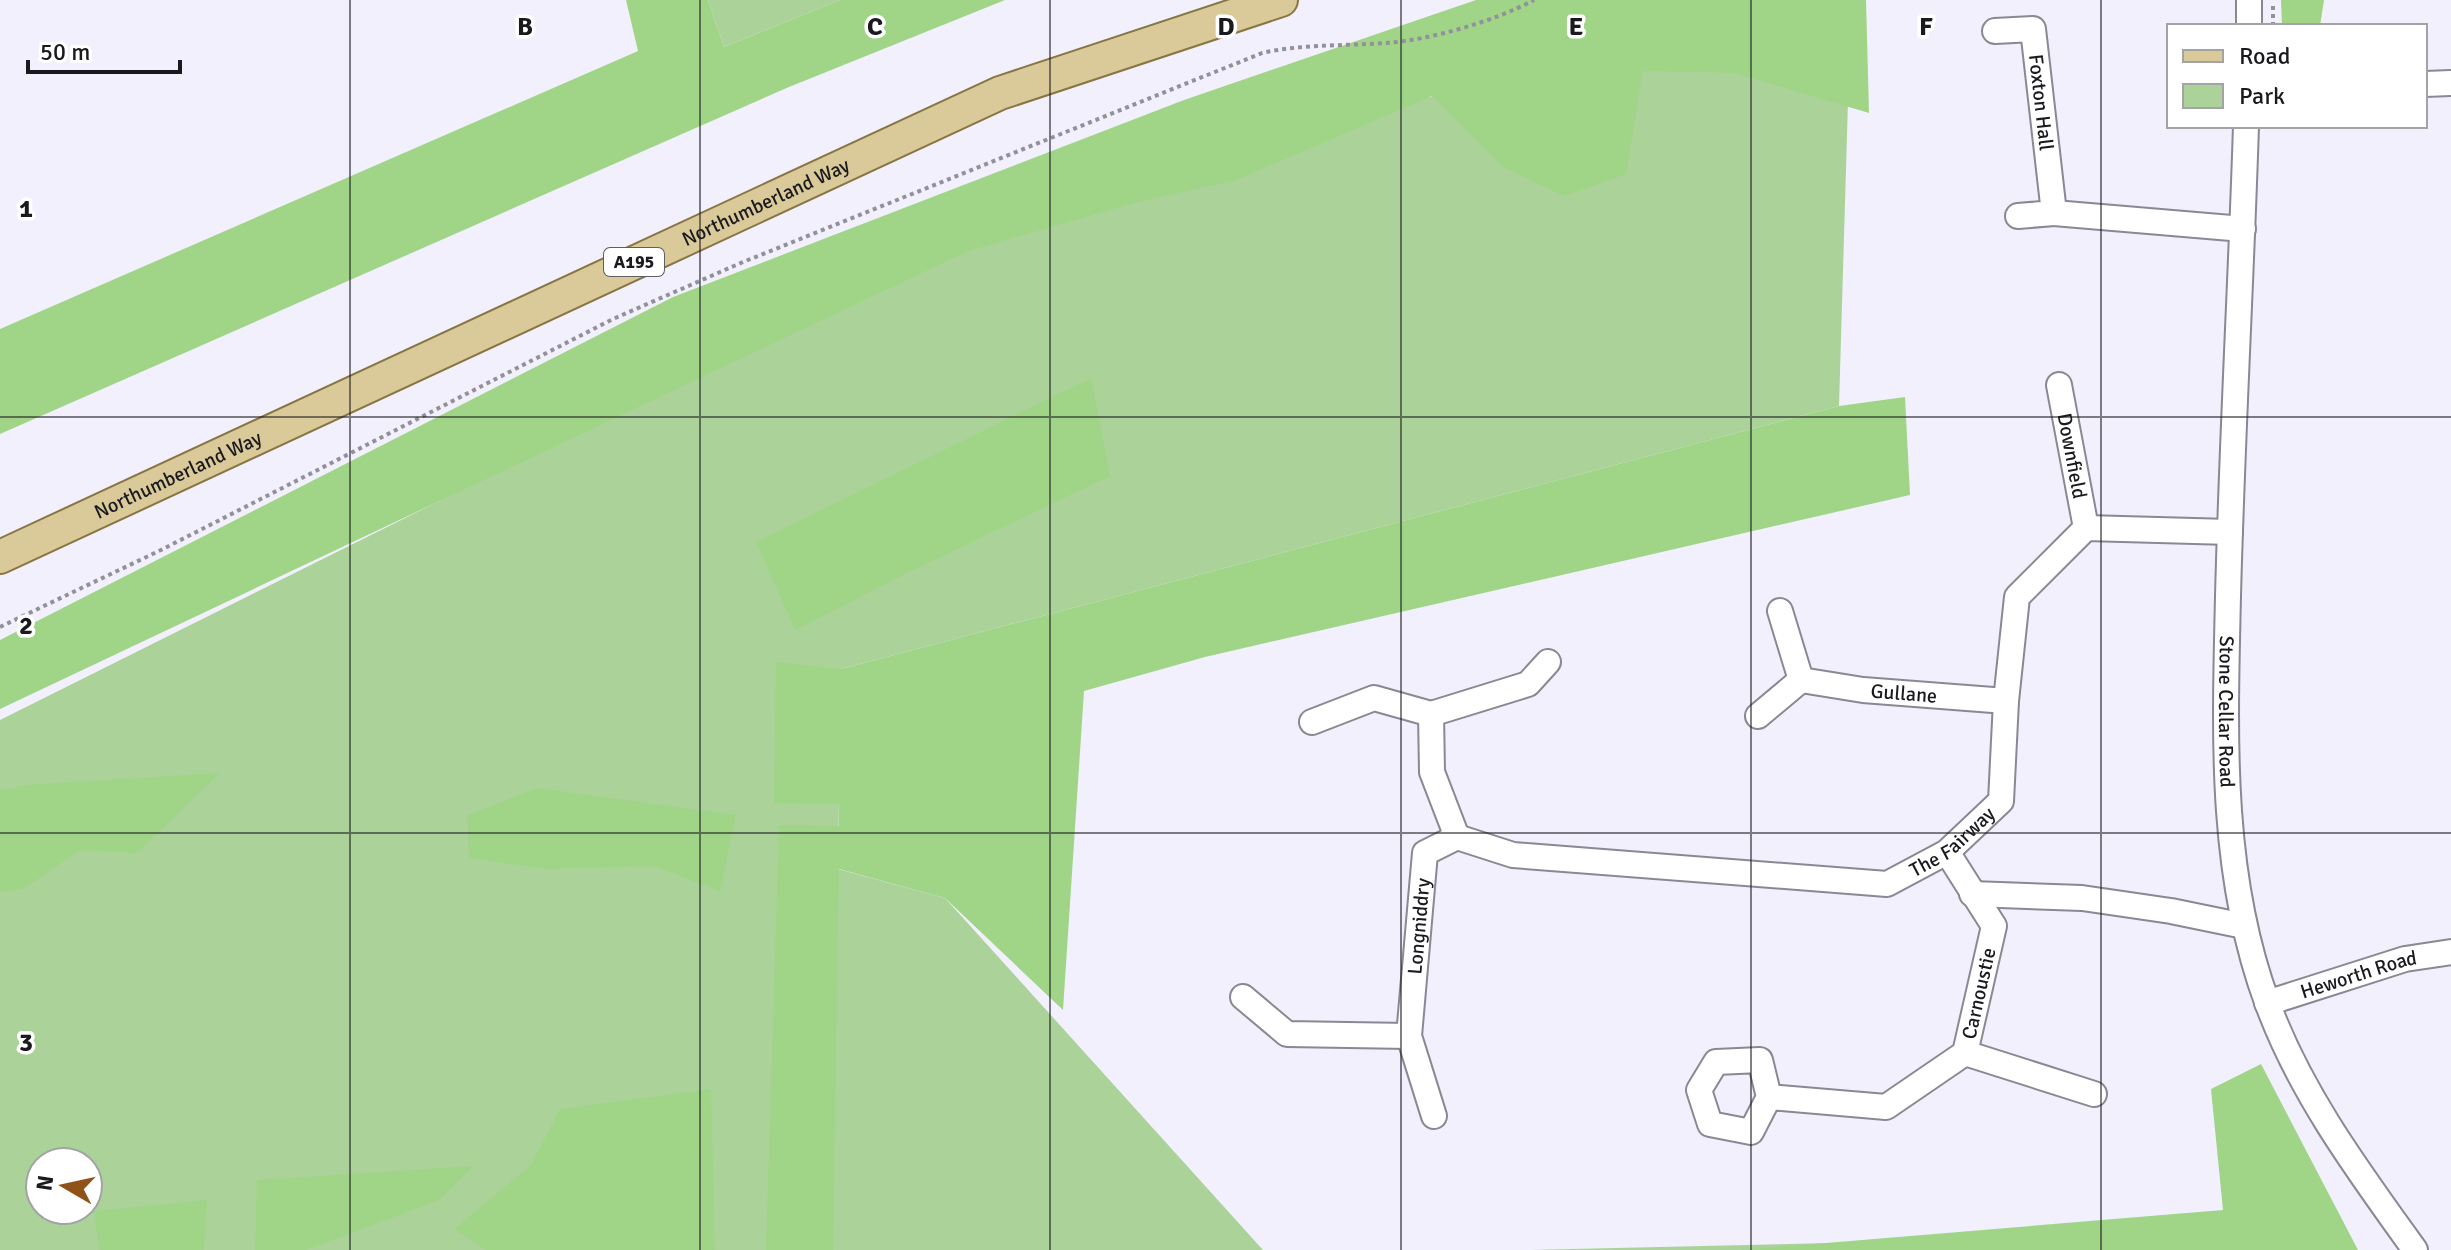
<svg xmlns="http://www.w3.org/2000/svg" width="2451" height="1250" font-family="Signika,sans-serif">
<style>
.green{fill:#abd299;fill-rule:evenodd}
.forest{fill:#a0d588}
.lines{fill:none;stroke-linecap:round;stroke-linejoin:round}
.minor-casing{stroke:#898893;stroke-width:28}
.major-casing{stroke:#877542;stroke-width:36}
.path{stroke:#92919a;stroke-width:4;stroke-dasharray:4 4;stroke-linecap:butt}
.minor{stroke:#fff;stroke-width:24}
.major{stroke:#daca9a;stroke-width:32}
.grid{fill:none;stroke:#1a191e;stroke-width:2;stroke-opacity:0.55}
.labels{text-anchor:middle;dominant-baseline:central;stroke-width:7;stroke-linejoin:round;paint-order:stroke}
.shield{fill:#fff;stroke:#5f5e62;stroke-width:2}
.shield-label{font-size:18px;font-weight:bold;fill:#1a191e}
.street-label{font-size:20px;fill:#1a191e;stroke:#fff}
.grid-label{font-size:26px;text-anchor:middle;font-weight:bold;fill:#1a191e;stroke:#fff;stroke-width:7;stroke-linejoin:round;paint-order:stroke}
</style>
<rect width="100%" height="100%" fill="#f1f0fc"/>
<g class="green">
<path d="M708,0H840L724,47Z"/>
<path d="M1792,0H1851L1839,406L841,669L838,869L945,898L1263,1250H0V720L1041,201ZM40,1162H88V1210H40Z"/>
<path d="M2006,1239L2012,1250H1529Z"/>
</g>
<g class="forest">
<path d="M626,0H708L724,47L840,0H1005L789,87L0,434V329L638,51Z"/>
<path d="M1476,0H1866L1869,113L1735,73L1643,71L1626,174L1564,196L1503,167L1432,96L1236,180L1138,202L968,251L0,709V640L673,297L1184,100Z"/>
<path d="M2281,0H2324L2320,26H2282Z"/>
<path d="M1091,378L1110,476L911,571L795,630L756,542Z"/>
<path d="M1905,397L1910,495L1205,657L1084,691L1063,1010L945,898L839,869L833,1250H766L779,825L839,826V804L774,803L776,662L841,669L1839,406Z"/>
<path d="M220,773L137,853L80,850L25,888L0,893V790L24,785Z"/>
<path d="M538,788L736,815L720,891L654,866L546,869L469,858L467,815Z"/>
<path d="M2261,1064L2358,1250H1741L2223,1210L2211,1089Z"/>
<path d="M711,1089L715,1250H485L454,1229L531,1165L560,1109Z"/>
<path d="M473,1166L439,1200L306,1250H255L257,1180Z"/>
<path d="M207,1200L204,1250H99L94,1211Z"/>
</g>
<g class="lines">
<defs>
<g id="minor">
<path d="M2249,0V26"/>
<path id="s1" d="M1995,31L2033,29L2054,213L2018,216"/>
<path d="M2425,84L2451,83"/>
<path id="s2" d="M2246,126C2241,283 2232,439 2228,596C2225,732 2219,872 2267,1002C2300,1093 2359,1172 2415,1250"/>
<path d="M2054,213L2243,229"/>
<path id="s3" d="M2059,385L2086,528"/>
<path id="s4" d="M1780,611L1801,680L1863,690L2006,701"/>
<path d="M1758,716L1801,680"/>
<path d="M1312,722L1374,698L1431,714"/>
<path id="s5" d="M1457,837L1513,855L1887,884L1947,852L2001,801L2006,701L2017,597L2086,528L2230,532"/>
<path d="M1457,837L1432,772L1431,714L1528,684L1548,662"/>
<path d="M1972,894L2082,898L2171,911L2244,926"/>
<path d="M1243,997L1287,1034L1409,1036"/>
<path id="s6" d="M2267,1003L2405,959L2451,952"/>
<path d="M1965,1053L2094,1094"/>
<path id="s7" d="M1769,1097L1751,1132L1710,1124L1699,1090L1716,1062L1760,1060L1769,1097L1886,1107L1965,1053L1994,926L1947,852"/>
<path id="s8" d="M1434,1116L1409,1036L1425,853L1457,837"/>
</g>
<g id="major">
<path id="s9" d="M0,557L1000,93L1281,0"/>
</g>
</defs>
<use href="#minor" class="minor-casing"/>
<use href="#major" class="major-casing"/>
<g class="path">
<path d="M2273,6V26"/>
<path d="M0,627L161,550L613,319L743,262L1262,53C1302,44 1344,46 1386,43C1430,40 1495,21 1534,0"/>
</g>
<use href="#minor" class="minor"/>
<use href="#major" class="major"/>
</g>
<path class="grid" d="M350,0V1250M700,0V1250M1050,0V1250M1401,0V1250M1751,0V1250M2101,0V1250M0,417H2451M0,833H2451"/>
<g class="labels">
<rect class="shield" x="604" y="248" width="60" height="28" rx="6"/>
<g class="shield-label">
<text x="634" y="262">A195</text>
</g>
<g class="street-label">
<text stroke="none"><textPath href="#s1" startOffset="112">Foxton Hall</textPath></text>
<text stroke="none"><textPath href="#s9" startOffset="844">Northumberland Way</textPath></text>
<text stroke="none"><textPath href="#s3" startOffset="72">Downfield</textPath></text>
<text stroke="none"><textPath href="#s9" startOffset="196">Northumberland Way</textPath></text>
<text stroke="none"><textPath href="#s4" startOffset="176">Gullane</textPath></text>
<text stroke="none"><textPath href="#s2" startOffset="586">Stone Cellar Road</textPath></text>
<text stroke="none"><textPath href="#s5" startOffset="512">The Fairway</textPath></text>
<text stroke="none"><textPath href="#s8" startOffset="194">Longniddry</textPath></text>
<text stroke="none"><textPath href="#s6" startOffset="96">Heworth Road</textPath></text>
<text stroke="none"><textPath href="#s7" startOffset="506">Carnoustie</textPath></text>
</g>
</g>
<g class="grid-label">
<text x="525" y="35">B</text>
<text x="875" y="35">C</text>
<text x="1226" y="35">D</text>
<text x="1576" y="35">E</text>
<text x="1926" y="35">F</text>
<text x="26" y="217">1</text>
<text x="26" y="634">2</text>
<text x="26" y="1051">3</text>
</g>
<rect x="2167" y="24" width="260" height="104" fill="#ffffff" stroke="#a3a3a5" stroke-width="2"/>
<rect x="2183" y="50" width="40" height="12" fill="#daca9a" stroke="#a3a3a5" stroke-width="2"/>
<text x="2239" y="64" font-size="24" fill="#1a191e">Road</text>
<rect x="2183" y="84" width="40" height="24" fill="#abd299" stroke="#a3a3a5" stroke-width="2"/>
<text x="2239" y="104" font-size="24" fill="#1a191e">Park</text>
<g transform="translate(64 1186) rotate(279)"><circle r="38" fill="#ffffff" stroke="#a3a3a5" stroke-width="2"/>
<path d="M0-6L14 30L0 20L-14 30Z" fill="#915219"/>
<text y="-12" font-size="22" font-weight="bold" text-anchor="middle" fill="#1a191e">N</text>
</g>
<path d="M28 60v12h152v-12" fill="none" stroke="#1a191e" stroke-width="4"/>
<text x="40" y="60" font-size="24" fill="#1a191e" stroke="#ffffff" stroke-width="6" paint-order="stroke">50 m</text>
</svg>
